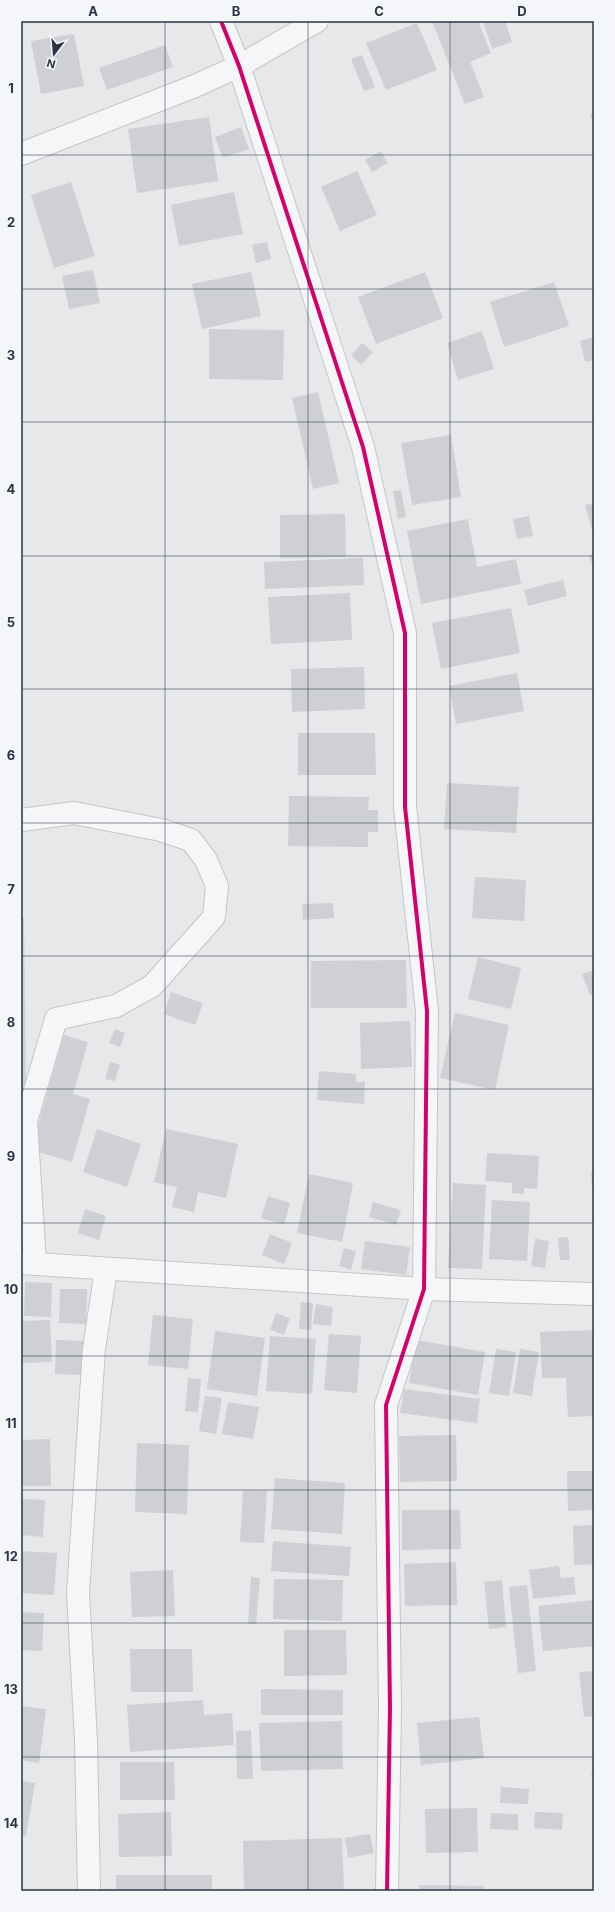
<svg xmlns="http://www.w3.org/2000/svg" width="615" height="1912" font-family="Inter,sans-serif">
<style>
.building{fill:#ced0d3}
.lines{fill:none;stroke-linecap:round;stroke-linejoin:round}
.minor-casing{stroke:#c4c6c8;stroke-width:24}
.minor{stroke:#f5f6f7;stroke-width:22}
.cycleway-casing{stroke:#f4f6f9;stroke-width:6}
.cycleway{stroke:#d6006c;stroke-width:4}
.grid{fill:none;stroke:#2b3445;stroke-width:1;stroke-opacity:0.55}
.neatline{fill:none;stroke:#2b3445;stroke-width:1.5}
.grid-label{font-size:13px;text-anchor:middle;font-weight:bold;fill:#2b3445}
</style>
<rect width="100%" height="100%" fill="#e6e8ea"/>
<g class="building">
<path d="M432,21H478L491,53L470,62L484,97L465,104Z"/>
<path d="M483,21H505L512,42L492,49Z"/>
<path d="M417,23L437,70L386,90L366,43Z"/>
<path d="M74,34L84,86L41,94L31,41Z"/>
<path d="M165,45L173,67L107,90L99,68Z"/>
<path d="M362,55L375,87L364,91L351,59Z"/>
<path d="M594,113V124L590,115Z"/>
<path d="M209,117L218,181L137,193L128,129Z"/>
<path d="M241,127L249,149L223,158L215,137Z"/>
<path d="M381,151L388,163L372,172L365,160Z"/>
<path d="M357,171L377,215L340,231L321,187Z"/>
<path d="M71,182L95,256L54,268L31,195Z"/>
<path d="M234,192L243,234L179,246L171,205Z"/>
<path d="M267,242L271,259L256,263L252,245Z"/>
<path d="M93,270L100,303L69,309L62,276Z"/>
<path d="M251,272L261,316L202,329L192,284Z"/>
<path d="M425,272L443,318L376,344L358,297Z"/>
<path d="M554,282L569,326L504,347L490,302Z"/>
<path d="M209,329L284,330L283,380L209,379Z"/>
<path d="M482,331L494,369L458,380L447,343Z"/>
<path d="M594,337V360L585,362L580,341Z"/>
<path d="M362,343L373,352L361,365L351,355Z"/>
<path d="M318,392L339,483L313,489L292,398Z"/>
<path d="M451,435L461,497L412,505L401,443Z"/>
<path d="M401,490L406,517L398,519L393,491Z"/>
<path d="M594,503V537L585,505Z"/>
<path d="M345,514L346,557L280,558V515Z"/>
<path d="M529,516L533,536L517,539L513,519Z"/>
<path d="M468,519L477,567L516,559L521,584L421,604L407,531Z"/>
<path d="M594,554V569L589,556Z"/>
<path d="M363,558L364,585L265,589L264,562Z"/>
<path d="M563,580L567,596L528,606L524,590Z"/>
<path d="M350,593L352,640L271,644L268,597Z"/>
<path d="M511,608L520,653L441,669L432,623Z"/>
<path d="M364,667L365,709L292,712L291,669Z"/>
<path d="M517,673L524,711L456,724L449,686Z"/>
<path d="M298,733H375L376,775H298Z"/>
<path d="M447,783L519,787L516,833L444,829Z"/>
<path d="M289,796L369,797L368,810H378V832H368V847L288,846Z"/>
<path d="M475,877L526,880L524,921L472,918Z"/>
<path d="M333,903L334,918L303,920L302,904Z"/>
<path d="M21,918H24L26,1092H21Z"/>
<path d="M478,957L521,968L511,1009L468,999Z"/>
<path d="M406,960L407,1008H311V961Z"/>
<path d="M594,970V994L590,995L582,974Z"/>
<path d="M171,992L203,1003L195,1025L164,1014Z"/>
<path d="M455,1013L509,1025L495,1090L440,1078Z"/>
<path d="M410,1021L412,1067L361,1069L360,1023Z"/>
<path d="M115,1029L125,1033L120,1047L109,1043Z"/>
<path d="M64,1035L88,1042L73,1094L90,1099L72,1162L31,1150Z"/>
<path d="M110,1062L120,1065L115,1081L105,1079Z"/>
<path d="M319,1071L356,1074V1082H365L364,1104L317,1100Z"/>
<path d="M97,1129L141,1144L127,1187L83,1172Z"/>
<path d="M166,1129L238,1144L226,1198L198,1192L194,1212L172,1207L177,1187L154,1182Z"/>
<path d="M487,1153L539,1156L537,1189L524,1188V1194L512,1193V1183L485,1181Z"/>
<path d="M594,1171V1200H593L591,1172Z"/>
<path d="M309,1174L353,1183L342,1242L297,1233Z"/>
<path d="M453,1183L486,1185L482,1269L448,1268Z"/>
<path d="M268,1196L290,1203L284,1225L261,1218Z"/>
<path d="M492,1200L530,1202L527,1261L489,1259Z"/>
<path d="M373,1202L401,1210L396,1225L369,1217Z"/>
<path d="M85,1209L106,1216L99,1240L78,1233Z"/>
<path d="M270,1234L292,1243L284,1264L262,1255Z"/>
<path d="M568,1237L570,1260H560L558,1238Z"/>
<path d="M535,1239L549,1241L545,1268L531,1266Z"/>
<path d="M365,1241L410,1247L406,1275L361,1269Z"/>
<path d="M344,1248L356,1251L351,1270L339,1266Z"/>
<path d="M25,1282L52,1283L51,1317L24,1316Z"/>
<path d="M60,1289H87L86,1324L59,1323Z"/>
<path d="M301,1302L313,1303L311,1330L299,1329Z"/>
<path d="M316,1304L333,1307L331,1326L313,1324Z"/>
<path d="M276,1313L290,1318L284,1335L270,1330Z"/>
<path d="M153,1315L193,1319L188,1369L148,1365Z"/>
<path d="M50,1320L52,1362L21,1363V1321Z"/>
<path d="M594,1330V1416L568,1417L566,1378H542L540,1332Z"/>
<path d="M215,1331L265,1338L257,1396L207,1389Z"/>
<path d="M329,1334L361,1336L357,1393L324,1390Z"/>
<path d="M270,1336L316,1339L312,1394L266,1391Z"/>
<path d="M56,1340L83,1341V1375L55,1374Z"/>
<path d="M416,1340L485,1352L478,1395L409,1383Z"/>
<path d="M496,1349L516,1352L509,1396L489,1393Z"/>
<path d="M520,1349L539,1352L532,1396L513,1393Z"/>
<path d="M188,1378L201,1379L198,1412L185,1411Z"/>
<path d="M404,1389L480,1399L477,1423L400,1413Z"/>
<path d="M205,1396L222,1398L216,1434L199,1431Z"/>
<path d="M228,1402L259,1407L253,1439L222,1434Z"/>
<path d="M456,1435L457,1481L400,1482L399,1436Z"/>
<path d="M50,1439L51,1486H21V1440Z"/>
<path d="M137,1443L189,1445L187,1514L135,1512Z"/>
<path d="M567,1471H594V1510L568,1511Z"/>
<path d="M275,1478L345,1483L342,1534L271,1529Z"/>
<path d="M243,1490L267,1491L264,1543L240,1542Z"/>
<path d="M21,1499L45,1500L43,1537L21,1535Z"/>
<path d="M402,1510H460L461,1549L402,1550Z"/>
<path d="M594,1525V1564L574,1565L573,1526Z"/>
<path d="M273,1541L351,1547L349,1576L271,1571Z"/>
<path d="M21,1551L57,1553L54,1595L21,1593Z"/>
<path d="M456,1562L457,1605L405,1606L404,1564Z"/>
<path d="M559,1566L561,1578L574,1577L576,1594L533,1599L529,1570Z"/>
<path d="M173,1570L175,1616L132,1617L130,1572Z"/>
<path d="M251,1577L260,1578L256,1624H248Z"/>
<path d="M274,1579L343,1580L342,1621L273,1619Z"/>
<path d="M502,1580L506,1627L489,1629L484,1582Z"/>
<path d="M527,1585L536,1671L518,1673L509,1587Z"/>
<path d="M594,1600V1646L543,1651L538,1606Z"/>
<path d="M21,1612L44,1613L42,1651L21,1650Z"/>
<path d="M284,1630H346L347,1675L284,1676Z"/>
<path d="M130,1649H192L193,1692H131Z"/>
<path d="M594,1671V1716L584,1717L579,1672Z"/>
<path d="M261,1689L343,1690V1715H261Z"/>
<path d="M203,1700L204,1715L232,1713L234,1745L130,1752L127,1705Z"/>
<path d="M21,1706L46,1709L39,1763L21,1760Z"/>
<path d="M479,1717L484,1758L421,1765L417,1723Z"/>
<path d="M342,1721L343,1769L261,1771L259,1723Z"/>
<path d="M251,1730L253,1779H237L236,1731Z"/>
<path d="M120,1762H174L175,1800H120Z"/>
<path d="M591,1772H594V1782H593Z"/>
<path d="M21,1781L35,1783L26,1836L21,1835Z"/>
<path d="M501,1787L529,1789L528,1804L500,1803Z"/>
<path d="M477,1808L478,1852L426,1853L425,1809Z"/>
<path d="M171,1812L172,1856L119,1857L118,1814Z"/>
<path d="M535,1812L563,1813L562,1830L534,1828Z"/>
<path d="M491,1813L518,1814V1830L490,1829Z"/>
<path d="M370,1834L374,1853L348,1858L345,1838Z"/>
<path d="M342,1838L344,1891H244L243,1841Z"/>
<rect x="116" y="1875" width="96" height="16"/>
<path d="M419,1885L484,1886L483,1891H419Z"/>
</g>
<g class="lines">
<defs>
<g id="minor">
<path d="M221,21L239,66L363,447L405,633V807L427,1011L424,1289L386,1405L390,1708L387,1891"/>
<path d="M21,154L195,86L239,66L317,21"/>
<path d="M21,820L74,813L161,830L191,840L206,860L217,886L214,917L152,986L116,1006L56,1019L26,1121L35,1264"/>
<path d="M21,1263L424,1289L594,1294"/>
<path d="M89,1891L86,1740L78,1593L94,1349L106,1269"/>
</g>
</defs>
<use href="#minor" class="minor-casing"/>
<use href="#minor" class="minor"/>
<defs>
<path id="cycleway" d="M221,21L239,66L363,447L405,633V807L427,1011L424,1289L386,1405L390,1708L387,1891"/>
</defs>
<use href="#cycleway" class="cycleway-casing"/>
<use href="#cycleway" class="cycleway"/>
</g>
<path class="grid" d="M165,21V1891M308,21V1891M450,21V1891M21,155H594M21,289H594M21,422H594M21,556H594M21,689H594M21,823H594M21,956H594M21,1089H594M21,1223H594M21,1356H594M21,1490H594M21,1623H594M21,1757H594"/>
<rect width="615" height="1912" fill="none" stroke="#f4f6f9" stroke-width="44"/>
<g transform="translate(54 54) rotate(196)" stroke="#f4f6f9" stroke-width="3" paint-order="stroke">
<path d="M0-3L7 15L0 10L-7 15Z" fill="#2b3445"/>
<text y="-6" font-size="11" font-weight="bold" text-anchor="middle" fill="#2b3445">N</text>
</g>
<rect x="22" y="22" width="571" height="1868" class="neatline"/>
<g class="grid-label">
<text x="93" y="16">A</text>
<text x="236" y="16">B</text>
<text x="379" y="16">C</text>
<text x="522" y="16">D</text>
<text x="11" y="93">1</text>
<text x="11" y="227">2</text>
<text x="11" y="360">3</text>
<text x="11" y="494">4</text>
<text x="11" y="627">5</text>
<text x="11" y="760">6</text>
<text x="11" y="894">7</text>
<text x="11" y="1027">8</text>
<text x="11" y="1161">9</text>
<text x="11" y="1294">10</text>
<text x="11" y="1428">11</text>
<text x="11" y="1561">12</text>
<text x="11" y="1694">13</text>
<text x="11" y="1828">14</text>
</g>
</svg>
